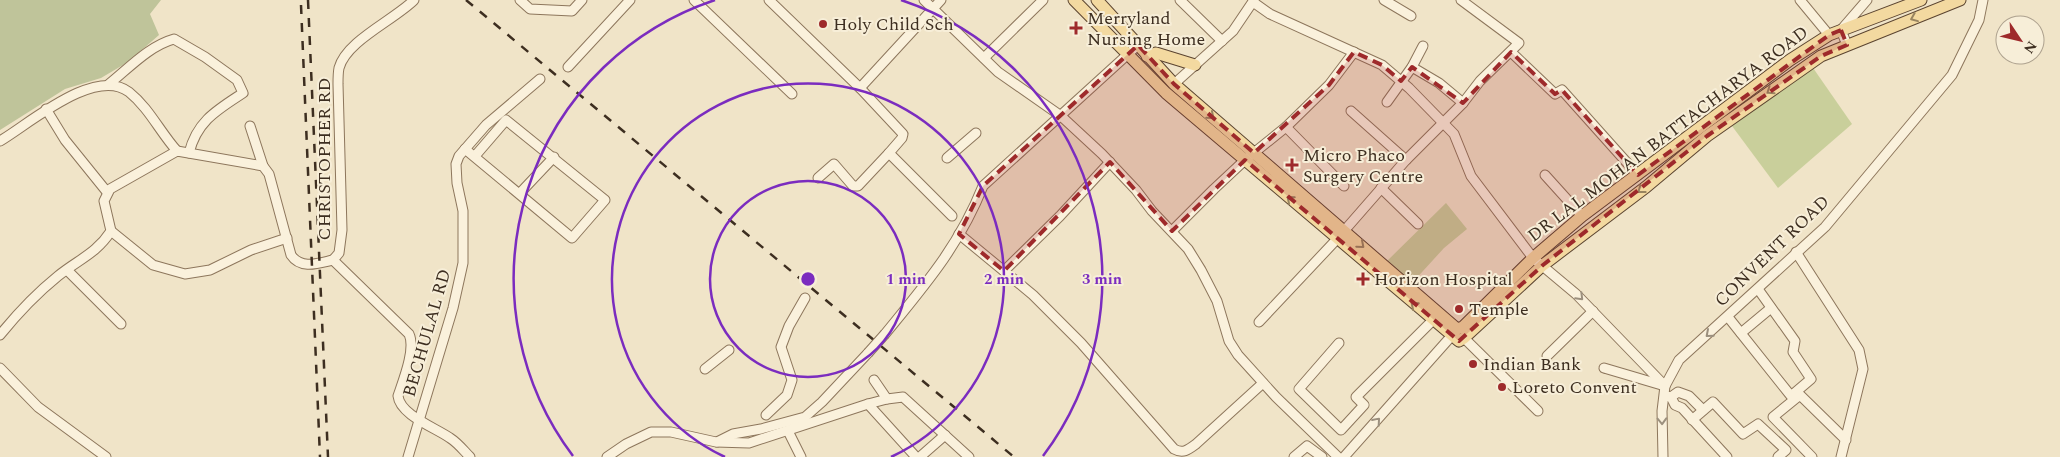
<svg xmlns="http://www.w3.org/2000/svg" width="2060" height="457" font-family="Spectral,serif">
<style>
.green{fill:#c9cf9b}
.cemetery{fill:#bfc49a}
.lines{fill:none;stroke-linecap:round;stroke-linejoin:round}
.minor-casing{stroke:#8d765c;stroke-width:11}
.major-casing{stroke:#5b4430;stroke-width:13}
.minor{stroke:#faf1dc;stroke-width:9}
.major{stroke:#f3d9a0;stroke-width:11}
.rail{stroke:#3d2e20;stroke-width:2.5;stroke-dasharray:9 9;stroke-linecap:butt}
.minor-bridge-casing{stroke:#8d765c;stroke-width:11;stroke-linecap:butt}
.minor-bridge{stroke:#faf1dc;stroke-width:9}
.oneway{stroke:#988460}
.oneway2{stroke:#9c907e}
.marked{fill:#9e2a2b;fill-opacity:0.2;stroke:#9e2a2b;stroke-width:4;stroke-dasharray:10 6;stroke-linejoin:round}
.ring{fill:none;stroke:#7b2cbf;stroke-width:2.5}
.poi-dot{fill:#9e2a2b;stroke:#f7eed8;stroke-width:2}
.labels{text-anchor:middle;dominant-baseline:central;stroke-width:4;stroke-linejoin:round;paint-order:stroke}
.poi-label{font-size:18px;fill:#3d2e20;stroke:#f7eed8;text-anchor:start}
.street-label{font-size:18px;fill:#3d2e20;stroke:#f7eed8}
.centre{fill:#7b2cbf;stroke:#f7eed8;stroke-width:2.5}
.ring-label{font-size:15px;text-anchor:middle;font-weight:bold;fill:#7b2cbf;stroke:#f7eed8;stroke-width:4;stroke-linejoin:round;paint-order:stroke}
</style>
<rect width="100%" height="100%" fill="#f0e4c8"/>
<g class="green">
<path d="M1811,65L1852,124L1778,188L1732,126Z"/>
<path d="M1446,203L1467,229L1444,248L1412,283L1385,263Z"/>
</g>
<path class="cemetery" d="M0,0H161L150,14L159,35L128,62L101,78L65,89L0,130Z"/>
<g class="lines">
<defs>
<g id="minor">
<path d="M520,0L530,9L572,11L582,0"/>
<path d="M694,0L792,94"/>
<path d="M769,0L860,88L941,0"/>
<path d="M924,0L998,72L1061,116L1102,154L1136,190L1152,211L1188,249L1201,270L1217,301L1229,341L1238,355L1276,397L1338,457"/>
<path d="M1180,0L1222,41"/>
<path d="M1384,0L1411,16"/>
<path d="M1800,0L1829,35"/>
<path d="M1253,2L1270,14L1382,65L1409,88L1454,134L1471,176L1533,258L1576,294L1665,386"/>
<path d="M1847,45L1841,30L1867,0"/>
<path d="M1511,52L1555,94L1562,90L1638,175"/>
<path d="M984,58L1043,0"/>
<path d="M568,67L630,0"/>
<path d="M1412,67L1439,83L1463,103"/>
<path d="M109,84C129,68 149,46 174,39L205,57L237,80L243,93C217,110 197,121 189,153"/>
<path d="M1174,84L1233,31L1254,0"/>
<path d="M860,88L903,134L902,138L889,153L952,216"/>
<path d="M1387,102L1412,67L1423,46"/>
<path d="M46,109L65,140L107,192"/>
<path d="M1351,111L1406,160"/>
<path d="M250,126L263,166"/>
<path d="M1286,127L1344,186"/>
<path d="M0,141C29,124 95,66 129,92C149,108 160,132 177,151"/>
<path d="M465,149L572,238L605,200L506,120L475,156"/>
<path d="M947,158L976,133"/>
<path d="M1545,175L1582,216"/>
<path d="M818,178L834,164L853,186H858L889,153"/>
<path d="M1381,188L1418,224"/>
<path d="M520,193L554,157"/>
<path d="M111,231L153,265L185,274L210,270L251,250L287,238"/>
<path d="M1172,231L1214,189L1245,160L1286,127L1329,85L1354,52"/>
<path d="M959,234L1033,295L1081,343L1174,449C1183,454 1188,450 1196,444L1263,383"/>
<path d="M1796,252L1859,350L1863,369L1841,457"/>
<path d="M333,260L339,253L342,230L338,84C338,79 338,73 339,68C346,41 394,20 414,0"/>
<path d="M333,260L409,334C416,349 403,381 398,396C400,415 436,428 450,438C458,443 464,451 470,457"/>
<path d="M67,270L121,324"/>
<path d="M1004,271L1060,216L1110,162"/>
<path d="M1728,317L1791,396L1811,379L1793,352L1795,341L1758,289"/>
<path d="M1259,322L1337,239L1406,160L1463,103L1480,81L1519,43L1461,0"/>
<path d="M1741,333L1771,308"/>
<path d="M885,334C925,285 959,246 983,186L1138,45"/>
<path d="M0,335C17,314 37,293 58,276C79,259 96,254 111,231L104,201L110,189L177,151L263,166L269,174L291,255C301,270 319,263 333,260"/>
<path d="M1464,338L1538,411"/>
<path d="M1339,343L1299,389L1341,430L1364,405L1356,397L1433,320"/>
<path d="M1547,356L1593,311"/>
<path d="M0,368L38,407L106,457"/>
<path d="M1604,368L1665,386"/>
<path d="M705,369L729,350"/>
<path d="M874,380L887,399L903,397L969,457"/>
<path d="M1666,396L1671,397L1678,392L1689,396L1703,410"/>
<path d="M1671,397L1675,405L1682,408L1727,457"/>
<path d="M868,404L916,457"/>
<path d="M766,415L787,395L792,380L781,347L789,326L805,298"/>
<path d="M1692,420L1713,402L1743,434L1758,424L1786,450L1778,457"/>
<path d="M788,431L801,457"/>
<path d="M717,442L733,434L761,429L805,417L822,402L868,353"/>
<path d="M408,457L453,308L463,263V211L457,183L456,164L459,156L486,125L540,79"/>
<path d="M607,457L626,444L651,432H671L716,442L749,443L868,404L887,399"/>
<path d="M920,457L945,435"/>
<path d="M1294,457L1307,446L1322,457"/>
<path d="M1344,457L1455,332"/>
<path d="M1663,457L1662,411L1665,386L1679,360L1825,227L1952,75L1979,20L1983,0"/>
<path d="M1812,457L1773,417L1800,395L1846,440"/>
</g>
<g id="major">
<path d="M1074,0L1166,93L1459,341L1464,338L1543,265L1646,187L1707,136L1821,56L1960,0"/>
<path d="M1097,0L1174,84L1457,329L1463,327L1533,258L1582,216L1790,60L1829,35L1921,0"/>
<path d="M1147,56L1156,53L1195,65"/>
</g>
</defs>
<use href="#minor" class="minor-casing"/>
<use href="#major" class="major-casing"/>
<use href="#minor" class="minor"/>
<use href="#major" class="major"/>
<g class="rail">
<path d="M308,0L328,457"/>
<path d="M466,0L1014,457"/>
<path d="M301,5L320,457"/>
</g>
<defs>
<path id="minor-bridge" d="M868,353L885,334"/>
</defs>
<use href="#minor-bridge" class="minor-bridge-casing"/>
<use href="#minor-bridge" class="minor-bridge"/>
</g>
<defs><path id="oneway-chevron" d="M-2-3.5L2.5 0L-2 3.5" fill="none" stroke-width="1.6" stroke-linecap="round" stroke-linejoin="round" transform="scale(1.25)"/></defs>
<g class="oneway">
<use href="#oneway-chevron" transform="translate(1914 18) rotate(158)"/>
<use href="#oneway-chevron" transform="translate(1770 91) rotate(145)"/>
<use href="#oneway-chevron" transform="translate(1211 116) rotate(41)"/>
<use href="#oneway-chevron" transform="translate(1641 190) rotate(142)"/>
<use href="#oneway-chevron" transform="translate(1290 199) rotate(-140)"/>
<use href="#oneway-chevron" transform="translate(1361 245) rotate(41)"/>
<use href="#oneway-chevron" transform="translate(1414 305) rotate(-140)"/>
</g>
<g class="oneway2">
<use href="#oneway-chevron" transform="translate(1580 297) rotate(45)"/>
<use href="#oneway-chevron" transform="translate(1709 334) rotate(139)"/>
<use href="#oneway-chevron" transform="translate(1377 421) rotate(-49)"/>
<use href="#oneway-chevron" transform="translate(1662 421) rotate(88)"/>
</g>
<path class="marked" d="M1841,30L1847,45L1821,56L1707,136L1543,265L1459,341L1245,160L1172,231L1110,162L1004,271L959,234L983,186L1138,45L1174,84L1254,153L1329,85L1354,52L1382,65L1401,81L1412,67L1463,103L1511,52L1555,94L1562,90L1638,175L1829,35Z"/>
<g class="ring">
<circle cx="808" cy="279" r="98"/>
<path d="M725 457A196 196 0 1 1 891 457"/>
<path d="M573 456A294 294 0 0 1 715 0M901 0A294 294 0 0 1 1043 456"/>
</g>
<g class="poi-dot">
<circle cx="823" cy="24" r="5"/>
<path d="M1073.5 20.5h5v5h5v5h-5v5h-5v-5h-5v-5h5z"/>
<path d="M1289.5 157.5h5v5h5v5h-5v5h-5v-5h-5v-5h5z"/>
<path d="M1360.5 271.5h5v5h5v5h-5v5h-5v-5h-5v-5h5z"/>
<circle cx="1459" cy="309" r="5"/>
<circle cx="1473" cy="364" r="5"/>
<circle cx="1502" cy="387" r="5"/>
</g>
<g class="labels">
<g class="poi-label">
<text x="1087" y="18">Merryland<tspan x="1087" dy="21">Nursing Home</tspan></text>
<text x="833" y="24">Holy Child Sch</text>
<text x="1303" y="155">Micro Phaco<tspan x="1303" dy="21">Surgery Centre</tspan></text>
<text x="1374" y="279">Horizon Hospital</text>
<text x="1469" y="309">Temple</text>
<text x="1483" y="364">Indian Bank</text>
<text x="1512" y="387">Loreto Convent</text>
</g>
<g class="street-label">
<text transform="translate(1668 134) rotate(-37)">DR LAL MOHAN BATTACHARYA ROAD</text>
<text transform="translate(324 159) rotate(-90)">CHRISTOPHER RD</text>
<text transform="translate(1772 251) rotate(-44)">CONVENT ROAD</text>
<text transform="translate(427 333) rotate(-74)">BECHULAL RD</text>
</g>
</g>
<circle cx="808" cy="279" r="8" class="centre"/>
<g class="ring-label">
<text x="906" y="284">1 min</text>
<text x="1004" y="284">2 min</text>
<text x="1102" y="284">3 min</text>
</g>
<g transform="translate(2020 40) rotate(125)"><circle r="24" fill="#f7eed8" stroke="#ada18e"/>
<path d="M0-4L9 19L0 12L-9 19Z" fill="#9e2a2b"/>
<text y="-8" font-size="14" font-weight="bold" text-anchor="middle" fill="#3d2e20">N</text>
</g>
</svg>
